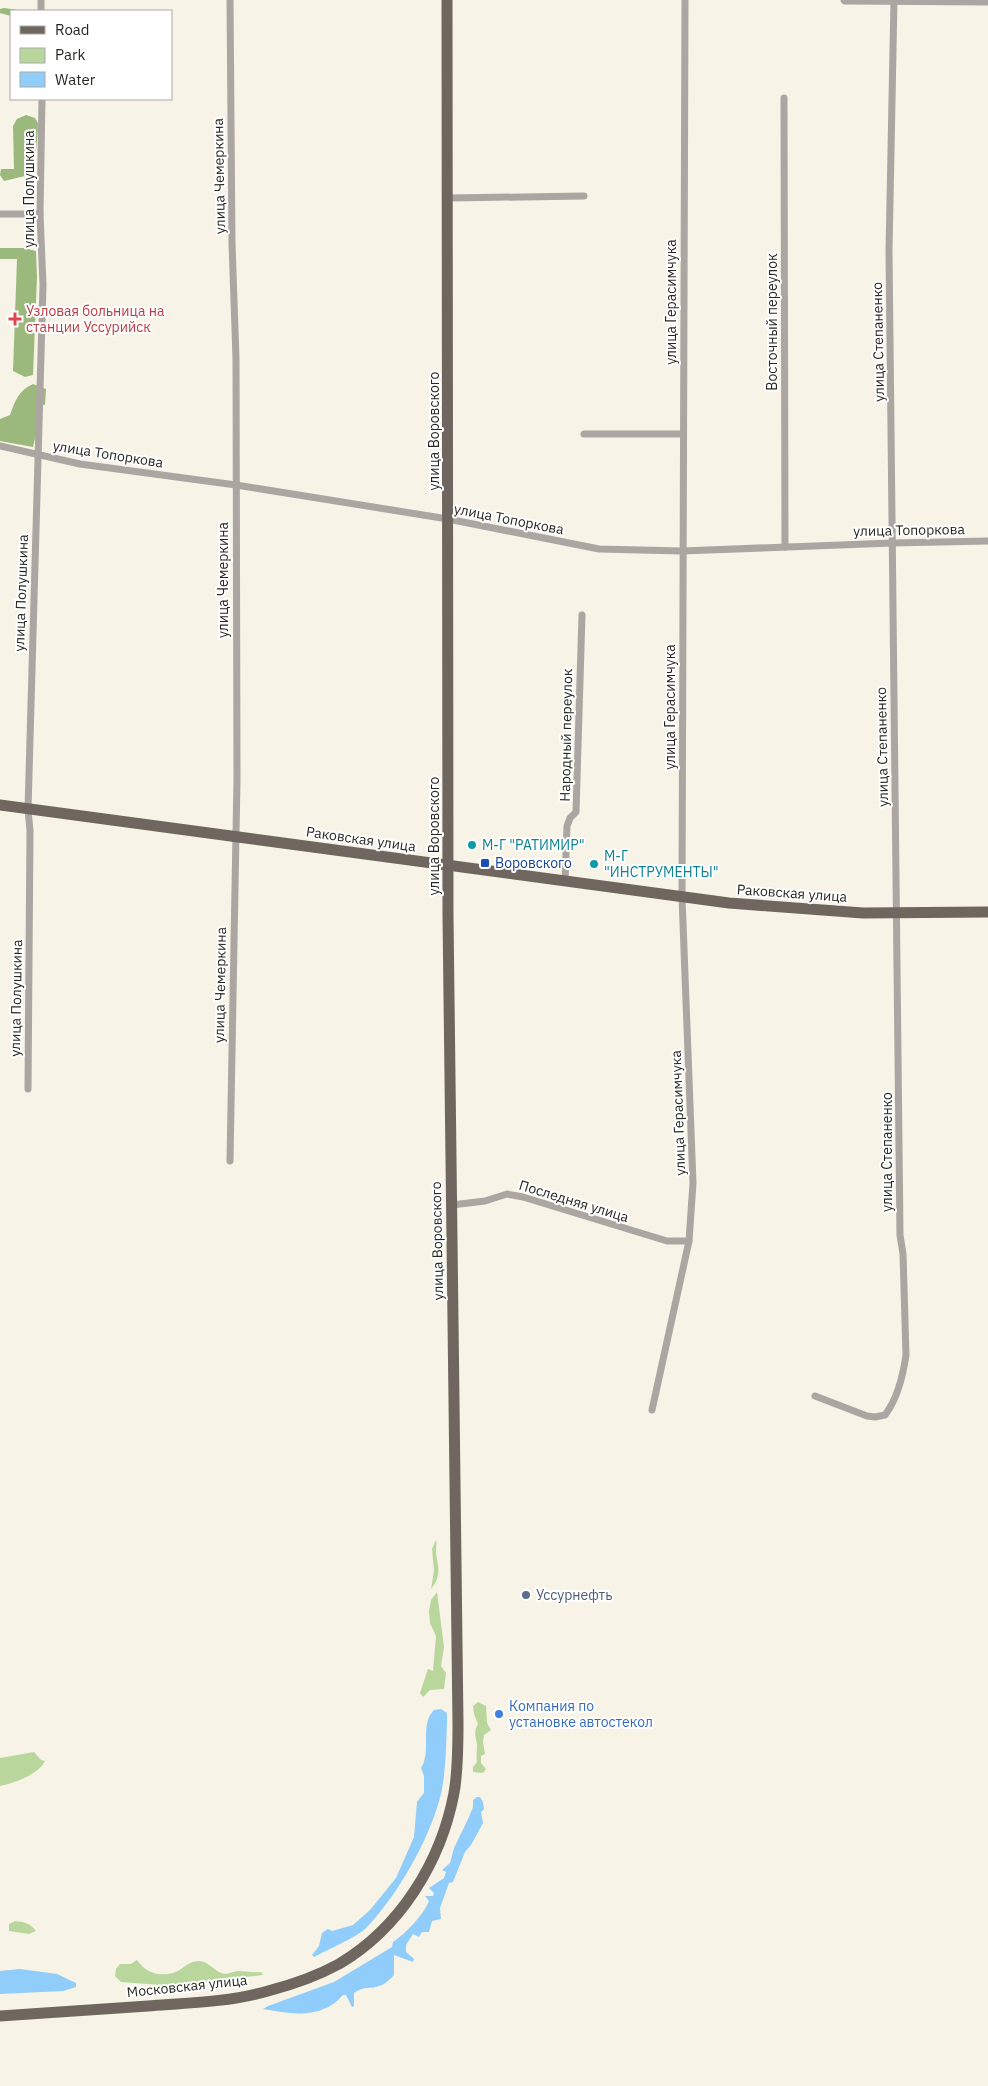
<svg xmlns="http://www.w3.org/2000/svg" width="988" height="2086" font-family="'IBM Plex Sans',sans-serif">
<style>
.green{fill:#b9d79c}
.forest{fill:#9bb97d}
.water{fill:#91cdfa}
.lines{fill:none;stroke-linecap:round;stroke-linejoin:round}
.minor{stroke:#aba6a2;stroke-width:7}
.tertiary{stroke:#aba6a2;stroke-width:9}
.primary{stroke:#6f675f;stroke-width:11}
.health-dot{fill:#e0444e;stroke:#fff;stroke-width:2}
.culture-dot{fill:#0f9aa8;stroke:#fff;stroke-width:2}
.transit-dot{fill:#1a4fb4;stroke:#fff;stroke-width:2}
.service-dot{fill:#5c6f8a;stroke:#fff;stroke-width:2}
.shop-dot{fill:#3f7fe0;stroke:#fff;stroke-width:2}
.labels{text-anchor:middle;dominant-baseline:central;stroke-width:4;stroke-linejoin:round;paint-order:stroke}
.street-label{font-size:14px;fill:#282722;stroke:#fff}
.health-label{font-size:14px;fill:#be3a42;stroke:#fff;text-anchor:start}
.culture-label{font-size:14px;fill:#0d838f;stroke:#fff;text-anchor:start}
.transit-label{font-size:14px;fill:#164399;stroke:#fff;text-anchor:start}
.service-label{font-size:14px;fill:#4e5e75;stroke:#fff;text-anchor:start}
.shop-label{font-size:14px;fill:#366cbe;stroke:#fff;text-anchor:start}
</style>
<rect width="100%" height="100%" fill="#f7f3e6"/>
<g class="green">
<path d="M436,1540C437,1544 436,1549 436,1553C438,1567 442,1576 431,1589L434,1571L432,1549Z"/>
<path d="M437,1592L444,1647L441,1666L446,1673L444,1689L430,1690L423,1697L420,1693L428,1669L433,1671L436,1636L430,1623L429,1611L431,1600Z"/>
<path d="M478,1702L486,1706L487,1723L491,1730L484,1735L483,1742L485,1754L481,1756V1763L486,1769L483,1773L473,1772V1767L477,1762C476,1755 477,1751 477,1745C476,1736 473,1733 478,1724L474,1714L473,1706Z"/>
<path d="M34,1752L41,1760L45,1761C38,1775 14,1783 0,1786V1758Z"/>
<path d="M15,1921C24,1922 30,1923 36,1931L29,1934L9,1931V1924Z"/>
<path d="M137,1960C146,1974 163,1978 178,1971C184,1967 191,1961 199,1961C208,1962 212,1968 219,1972C226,1976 231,1972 238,1971C246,1971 253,1973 261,1972L263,1975L173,1986L121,1982L115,1976L116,1969L120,1964H131Z"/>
</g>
<g class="forest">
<path d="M4,8L25,11H11V16L0,13V9Z"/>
<path d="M26,115L35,118L38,123C38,141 34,159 34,177L25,176L4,181L0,175L1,169H14L13,126L17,119Z"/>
<path d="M0,248H24L36,251L37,277L33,375L25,377L13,371L17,259H0Z"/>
<path d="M33,384L46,389L45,405L36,404V434L33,447L0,441V419L10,415C15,401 19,390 33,384Z"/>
</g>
<g class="water">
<path d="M441,1709L447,1713V1724C446,1745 446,1768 442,1789C433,1834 397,1897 365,1929C355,1938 327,1950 314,1957L312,1955L319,1946L322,1933L328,1929L332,1931L353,1925L370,1910L396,1878L414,1837L417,1802L424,1793V1776L421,1768C432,1751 419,1725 434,1710Z"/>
<path d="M477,1797H480L483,1802L484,1809L481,1812L483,1823L471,1845L465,1852L453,1882L449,1883L440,1908L441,1919L432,1921L429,1932H422L419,1937L413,1934L406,1945V1952L414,1959L413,1962L394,1955V1975C376,1995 370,1982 354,1993V2006L352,2007L346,1995H343C321,2020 291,2014 263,2009L268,2006L334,1982L392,1947L393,1942C407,1932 422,1917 429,1901L425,1896H433L434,1893L429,1888L444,1878L446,1872L442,1870L450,1863L454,1848L469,1817L473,1807V1800Z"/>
<path d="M20,1969L57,1974L76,1983V1987L63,1991L0,1994V1971Z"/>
</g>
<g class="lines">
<g class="minor">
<path d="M41,0V11"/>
<path d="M230,0L232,243L236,358L237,779L230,1161"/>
<path d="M784,98L785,547"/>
<path d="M449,198L584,196"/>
<path d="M0,214H40"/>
<path d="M584,434H682"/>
<path d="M0,446L80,464L236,485L448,519L599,549L682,551L892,543L988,541"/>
<path d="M565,882L567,826L570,818L576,812L582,615"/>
<path d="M28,1089L30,831L28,809L43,285L40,214L42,99"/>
<path d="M452,1205L485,1201L507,1194L523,1197L667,1241H689"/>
<path d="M815,1396L867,1416L875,1417L885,1415C898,1398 903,1376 906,1355L903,1254L900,1235L889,251L894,0"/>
<path d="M652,1410L689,1241L693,1183L682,897L685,0"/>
</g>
<path class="tertiary" d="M845,0L988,1"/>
<g class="primary">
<path d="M0,805L729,903L863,913L988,912"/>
<path d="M0,2016C49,2013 98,2009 148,2006C188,2003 229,2002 268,1991C291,1985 317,1976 339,1964C400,1928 441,1862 454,1793C458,1771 458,1748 458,1725L448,916L447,0"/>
</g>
</g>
<path class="health-dot" d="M12.5 311.5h5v5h5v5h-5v5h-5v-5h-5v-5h5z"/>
<g class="culture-dot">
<circle cx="472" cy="845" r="5"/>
<circle cx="594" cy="864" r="5"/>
</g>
<rect class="transit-dot" x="480" y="858" width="10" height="10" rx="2.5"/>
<circle class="service-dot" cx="526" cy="1595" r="5"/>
<circle class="shop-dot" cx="499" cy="1714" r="5"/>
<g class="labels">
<g class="street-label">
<text transform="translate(219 176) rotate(-91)">улица Чемеркина</text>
<text transform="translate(29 189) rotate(-90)">улица Полушкина</text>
<text transform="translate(671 302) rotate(-90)">улица Герасимчука</text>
<text transform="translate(772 322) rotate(-90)">Восточный переулок</text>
<text transform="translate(878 342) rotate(-91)">улица Степаненко</text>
<text transform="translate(434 431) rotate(-90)">улица Воровского</text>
<text transform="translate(108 454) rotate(9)">улица Топоркова</text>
<text transform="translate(509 519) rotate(11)">улица Топоркова</text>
<text transform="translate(909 530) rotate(-1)">улица Топоркова</text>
<text transform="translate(223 580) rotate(-90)">улица Чемеркина</text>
<text transform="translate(21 593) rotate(-88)">улица Полушкина</text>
<text transform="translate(670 707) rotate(-90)">улица Герасимчука</text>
<text transform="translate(566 735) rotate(-89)">Народный переулок</text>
<text transform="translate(882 747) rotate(-91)">улица Степаненко</text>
<text transform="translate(434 836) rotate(-90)">улица Воровского</text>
<text transform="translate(361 839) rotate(8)">Раковская улица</text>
<text transform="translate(792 893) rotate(4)">Раковская улица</text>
<text transform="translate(220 985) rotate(-89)">улица Чемеркина</text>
<text transform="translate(16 998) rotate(-89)">улица Полушкина</text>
<text transform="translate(678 1113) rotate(-92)">улица Герасимчука</text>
<text transform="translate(887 1152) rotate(-90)">улица Степаненко</text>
<text transform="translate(574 1201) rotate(17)">Последняя улица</text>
<text transform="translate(437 1241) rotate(-91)">улица Воровского</text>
<text transform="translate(187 1986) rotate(-6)">Московская улица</text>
</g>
<g class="health-label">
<text x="26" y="311">Узловая больница на<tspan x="26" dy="16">станции Уссурийск</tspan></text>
</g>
<g class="culture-label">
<text x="482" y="845">М-Г "РАТИМИР"</text>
<text x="604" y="856">М-Г<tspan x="604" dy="16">"ИНСТРУМЕНТЫ"</tspan></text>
</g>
<g class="transit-label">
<text x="495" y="863">Воровского</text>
</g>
<g class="service-label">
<text x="536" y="1595">Уссурнефть</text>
</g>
<g class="shop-label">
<text x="509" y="1706">Компания по<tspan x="509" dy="16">установке автостекол</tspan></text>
</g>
</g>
<rect x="10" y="10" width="162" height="90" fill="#ffffff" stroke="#a9a9a7"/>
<rect x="20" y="26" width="25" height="8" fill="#6f675f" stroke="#a9a9a7"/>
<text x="55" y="35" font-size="15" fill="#282722">Road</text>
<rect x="20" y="48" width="25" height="15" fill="#b9d79c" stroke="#a9a9a7"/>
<text x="55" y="60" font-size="15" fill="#282722">Park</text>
<rect x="20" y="72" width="25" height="15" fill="#91cdfa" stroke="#a9a9a7"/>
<text x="55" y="85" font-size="15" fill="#282722">Water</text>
</svg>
